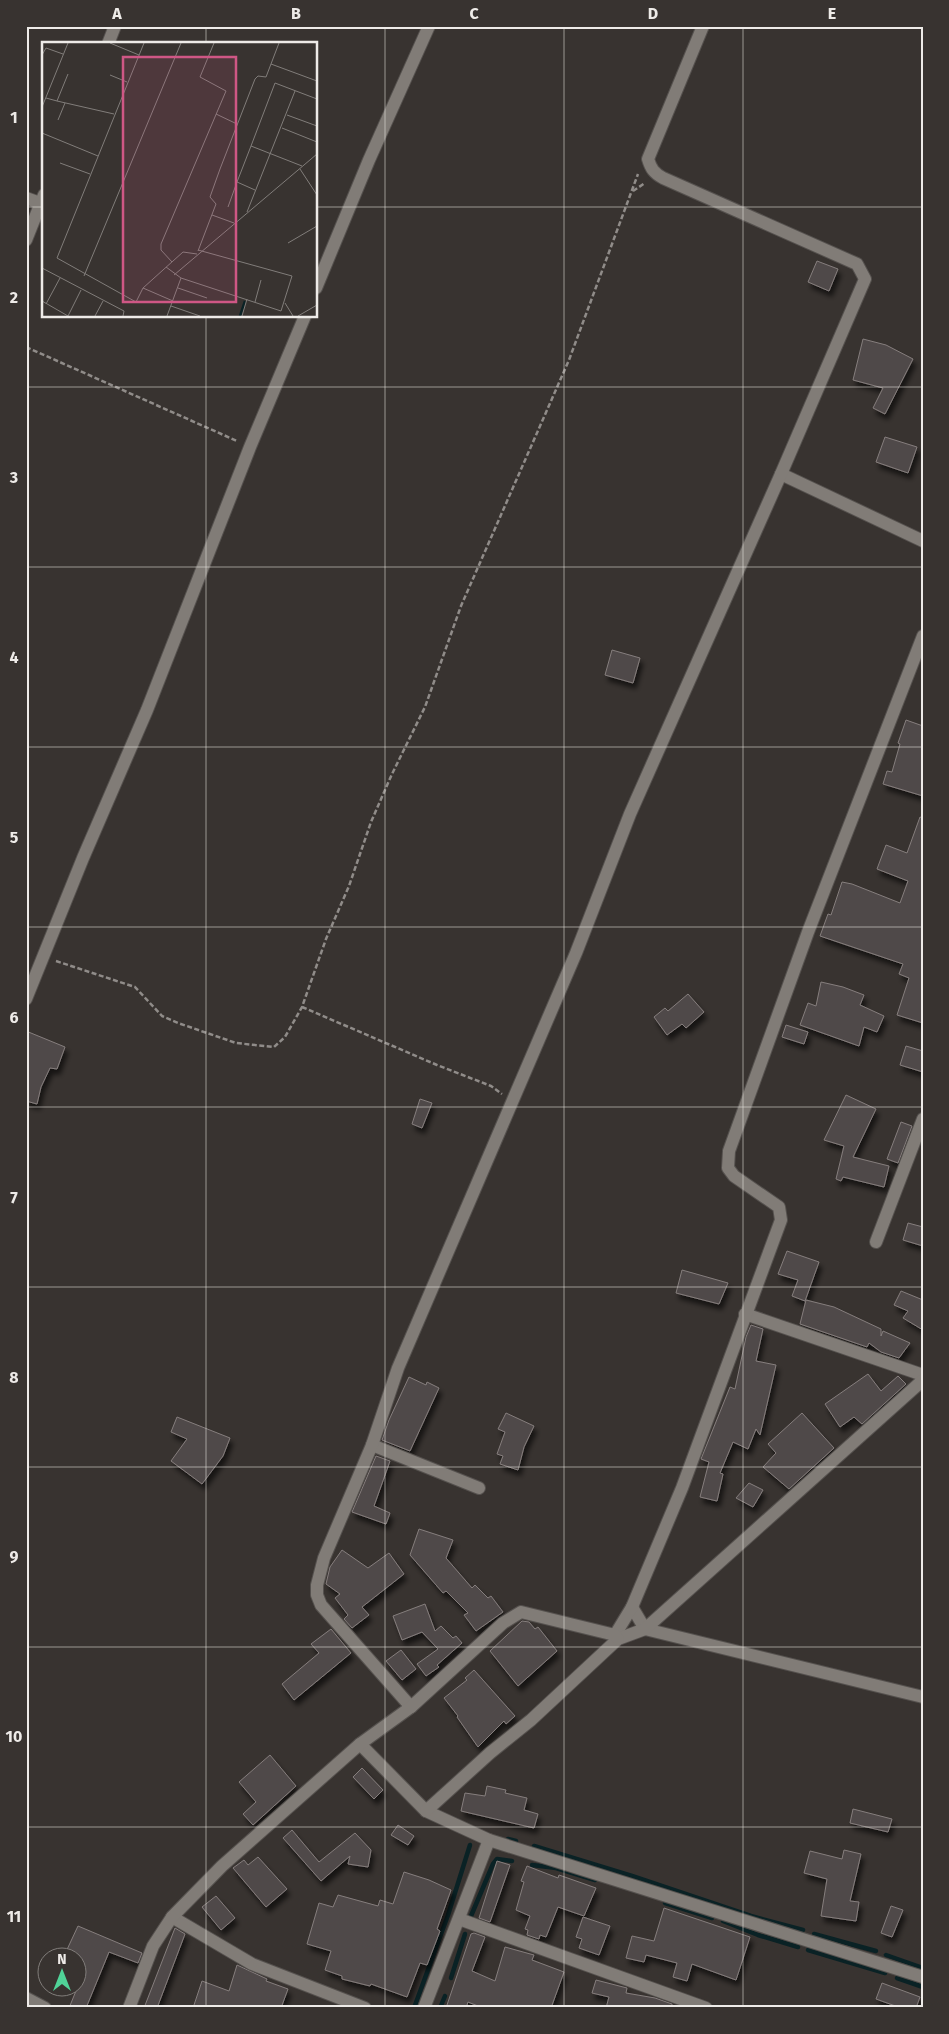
<svg xmlns="http://www.w3.org/2000/svg" width="949" height="2034" font-family="'Fira Sans',sans-serif">
<style>
.lines{fill:none;stroke-linecap:round;stroke-linejoin:round}
.stream{stroke:#0a2225;stroke-width:4.5}
.building{fill:#504949;stroke:#857e7d;filter:url(#shadow)}
.minor-casing{stroke:#55514e;stroke-width:14}
.path{stroke:#908c89;stroke-width:2.5;stroke-dasharray:5 2.5;stroke-linecap:butt}
.minor{stroke:#817c77;stroke-width:12}
.grid{fill:none;stroke:#eeebe8;stroke-width:1;stroke-opacity:0.55}
.inset-river{fill:none;stroke:#0a2225;stroke-width:2.5}
.inset-road{fill:none;stroke:#817d7a;stroke-width:1}
.view{fill:#cf5785;fill-opacity:0.15;stroke:#cf5785;stroke-width:2.5}
.inset-edge{fill:none;stroke:#eeebe8;stroke-width:2.5}
.neatline{fill:none;stroke:#eeebe8;stroke-width:2}
.grid-label{font-size:16px;text-anchor:middle;font-weight:bold;fill:#eeebe8}
</style>
<defs>
<filter id="shadow"><feDropShadow dx="3" dy="5.5" stdDeviation="2.5" flood-color="#0009"/></filter>
</defs>
<rect width="100%" height="100%" fill="#383330"/>
<g class="lines">
<g class="stream">
<path d="M508,1839L516,1841"/>
<path d="M534,1846L632,1876L751,1916L803,1930"/>
<path d="M532,1865L556,1868L595,1880"/>
<path d="M665,1903L712,1918"/>
<path d="M471,1916L493,1864L497,1859L512,1861"/>
<path d="M723,1921L758,1935L798,1947"/>
<path d="M814,1934L876,1951"/>
<path d="M808,1950L885,1973"/>
<path d="M886,1955L923,1968"/>
<path d="M451,1978L465,1934"/>
<path d="M897,1978L923,1987"/>
<path d="M414,2008L448,1915L470,1845"/>
<path d="M440,2008L445,1996"/>
</g>
</g>
<g class="building">
<path d="M817,261L838,269L829,291L808,282Z"/>
<path d="M863,339L886,345L913,359L885,414L873,408L883,388L853,380Z"/>
<path d="M885,437L917,447L908,473L876,462Z"/>
<path d="M612,650L640,658L633,683L605,675Z"/>
<path d="M906,720L923,726V796L883,784L887,771L892,772L900,744L898,743Z"/>
<path d="M920,817L923,818V1023L897,1015L909,978L899,974L903,964L820,936L828,914L831,915L842,882L852,884L900,903L908,881L877,869L886,845L907,853Z"/>
<path d="M821,982L843,987L864,995L860,1005L884,1016L877,1032L864,1027L859,1046L800,1025L808,1003L816,1006Z"/>
<path d="M688,994L704,1012L686,1028L682,1024L667,1035L654,1017L665,1008L668,1011Z"/>
<path d="M786,1025L808,1032L804,1044L782,1037Z"/>
<path d="M26,1031L65,1047L57,1069L50,1068L41,1087L37,1104L26,1101Z"/>
<path d="M906,1046L923,1051V1072L900,1065Z"/>
<path d="M846,1095L876,1109L853,1157L889,1166L884,1187L843,1177L841,1181L836,1179L844,1146L824,1140Z"/>
<path d="M420,1099L432,1103L422,1128L412,1124Z"/>
<path d="M901,1122L912,1126L898,1163L887,1159Z"/>
<path d="M908,1223L923,1227V1246L903,1240Z"/>
<path d="M787,1251L819,1262L805,1301L792,1296L798,1280L778,1274Z"/>
<path d="M682,1270L728,1283L719,1304L676,1293Z"/>
<path d="M901,1291L923,1300V1330L903,1318L908,1311L894,1305Z"/>
<path d="M806,1300L834,1307L881,1329V1336L883,1331L910,1343L899,1358L881,1352L869,1343L867,1347L800,1324Z"/>
<path d="M751,1325L763,1329L756,1361L776,1365L760,1435L756,1429L748,1449L733,1442L720,1473L723,1474L717,1501L700,1497L709,1462L701,1459L730,1387L735,1389L746,1337Z"/>
<path d="M868,1374L881,1391L898,1376L906,1384L862,1424L854,1417L840,1427L825,1404Z"/>
<path d="M409,1377L426,1385L427,1382L439,1388L410,1451L382,1440L389,1420Z"/>
<path d="M506,1413L534,1426L524,1447L518,1470L500,1464L503,1456L497,1454L505,1432L498,1429Z"/>
<path d="M802,1413L834,1448L789,1489L763,1467L776,1453L768,1444Z"/>
<path d="M177,1417L230,1438L223,1456L202,1484L171,1461L187,1439L171,1432Z"/>
<path d="M376,1456L390,1461L374,1506L390,1513L386,1524L352,1512Z"/>
<path d="M749,1483L763,1490L753,1507L736,1498Z"/>
<path d="M419,1529L453,1540L446,1558L472,1588L475,1585L488,1598L491,1596L503,1612L476,1631L464,1615L468,1613L446,1591L443,1593L410,1555Z"/>
<path d="M342,1550L368,1568L389,1553L404,1574L362,1607L369,1615L352,1628L344,1619L348,1615L335,1598L340,1594L326,1584L330,1567Z"/>
<path d="M425,1604L435,1631L441,1626L453,1638L456,1636L462,1643L437,1665L439,1667L426,1676L417,1664L438,1649L422,1632L402,1640L393,1616Z"/>
<path d="M522,1621L529,1622L535,1629L538,1627L557,1651L518,1686L490,1651Z"/>
<path d="M331,1629L351,1653L294,1700L282,1684L319,1653L311,1644Z"/>
<path d="M401,1650L416,1669L402,1680L386,1661Z"/>
<path d="M474,1670L515,1716L506,1724L504,1721L478,1747L457,1717L458,1716L444,1698L467,1680L465,1678Z"/>
<path d="M270,1755L296,1786L253,1825L243,1814L256,1802L239,1782Z"/>
<path d="M362,1768L383,1790L374,1799L353,1777Z"/>
<path d="M487,1786L506,1790L505,1793L527,1798L524,1810L538,1814L534,1828L461,1811L465,1793L485,1796Z"/>
<path d="M853,1809L892,1819L888,1832L850,1823Z"/>
<path d="M398,1825L414,1836L408,1845L391,1835Z"/>
<path d="M292,1830L319,1862L355,1833L371,1850L368,1867L348,1864L350,1856L321,1881L283,1838Z"/>
<path d="M844,1850L861,1854L850,1901L859,1902L856,1921L821,1916L827,1879L804,1873L810,1851L842,1859Z"/>
<path d="M258,1857L287,1889L266,1907L233,1868L244,1860L248,1865Z"/>
<path d="M497,1861L510,1865L490,1922L479,1918Z"/>
<path d="M527,1866L558,1878L559,1875L596,1888L584,1916L558,1907L546,1937L540,1935L539,1939L527,1935L528,1930L525,1929L530,1916L516,1910L524,1882L521,1881Z"/>
<path d="M404,1872L429,1880L451,1890L437,1929L440,1931L427,1965L420,1963L407,1997L371,1984L370,1986L342,1979V1976L325,1970L331,1951L307,1944L319,1903L333,1907L338,1895L378,1906L380,1900L393,1904Z"/>
<path d="M216,1896L235,1918L221,1930L202,1907Z"/>
<path d="M891,1906L903,1910L892,1937L881,1933Z"/>
<path d="M664,1908L750,1937L736,1980L692,1964L687,1981L673,1977L677,1963L646,1955L644,1962L626,1958L632,1936L654,1941Z"/>
<path d="M583,1917L610,1926L599,1955L579,1948L582,1939L576,1937Z"/>
<path d="M78,1926L142,1953L138,1963L109,1952L86,2008H69L78,1986V1956H64Z"/>
<path d="M175,1928L185,1934L157,2008H144Z"/>
<path d="M474,1933L485,1937L472,1971L495,1981L505,1947L534,1955L532,1960L564,1972L551,2008H483L468,2002L466,2008H446L471,1934Z"/>
<path d="M237,1965L267,1979L266,1981L288,1989L281,2008H193L202,1981L229,1991Z"/>
<path d="M596,1980L627,1988L626,1993L655,1998L672,2004V2008H606L609,1997L592,1993Z"/>
<path d="M882,1983L920,1997L916,2008H901L876,1999Z"/>
</g>
<g class="lines">
<defs>
<g id="minor">
<path d="M108,44L115,26"/>
<path d="M26,198L40,203"/>
<path d="M26,240L44,195"/>
<path d="M316,288L369,160L429,26"/>
<path d="M781,474L923,541"/>
<path d="M26,999L83,858L147,710L250,447L305,316"/>
<path d="M876,1242L923,1119"/>
<path d="M745,1314L923,1375"/>
<path d="M372,1445L479,1488"/>
<path d="M632,1607L645,1629L923,1697"/>
<path d="M615,1635L632,1607L682,1488L781,1220L779,1207L734,1176L728,1168L729,1151L808,932L923,636"/>
<path d="M411,1707L321,1605L317,1595V1585L324,1558L372,1445L398,1368L576,953L630,814L781,474L865,279L857,264L663,178C654,173 651,169 648,159L703,26"/>
<path d="M360,1744L426,1811L489,1840L923,1977"/>
<path d="M426,1811L490,1753L531,1720L618,1639L645,1629L923,1380"/>
<path d="M172,1917L252,1964L365,2008"/>
<path d="M459,1919L706,2008"/>
<path d="M26,1998L45,2008"/>
<path d="M129,2008L153,1946L172,1917L222,1866L360,1744L411,1707L503,1623L521,1612L615,1635L618,1639"/>
<path d="M424,2008L489,1840"/>
</g>
</defs>
<use href="#minor" class="minor-casing"/>
<g class="path">
<path d="M633,191L645,183"/>
<path d="M26,347L237,441"/>
<path d="M56,961L135,987L162,1016L178,1023L236,1043L274,1047L285,1037L302,1007L326,939L349,886L371,822L392,774L425,707L461,606L569,360L638,174"/>
<path d="M302,1007L437,1065L491,1086L502,1094"/>
</g>
<use href="#minor" class="minor"/>
</g>
<path class="grid" d="M206,26V44M385,26V2008M564,26V2008M743,26V2008M26,207H44M316,207H923M206,316V2008M26,387H923M26,567H923M26,747H923M26,927H923M26,1107H923M26,1287H923M26,1467H923M26,1647H923M26,1827H923"/>
<g transform="translate(42 42)">
<rect width="275" height="275" fill="#383330"/>
<path class="inset-river" d="M198,274L203,259"/>
<path class="inset-road" d="M68,1L97,13M102,1L15,216L94,260L101,246L141,210L155,212M0,13L4,6L21,12M229,22L275,39M68,33L85,40M4,56L15,59L26,32M15,59L72,72M0,65L26,1M174,72L195,82M245,73L275,84M16,78L23,61M240,86L275,100M0,91L56,114M209,104L233,41L275,57M18,121L48,132M258,127L275,153M213,148L195,140L209,104L260,124M186,165L195,140M205,170L253,49M170,173L192,181M246,201L275,184M156,209L174,162L168,155L178,127L213,37L216,34L224,35L237,1M130,220L119,208V202L184,49L158,35L172,1M124,225L139,236L239,269L250,234L156,208M0,226L82,269L81,274M132,233L275,112M42,234L139,1M101,246L131,259M136,246L165,256M0,259L26,274M213,260L219,238M243,261L251,274M4,262L18,236M129,264L158,274M26,274L39,248M53,274L61,259M125,274L139,236M200,274L205,257M256,274L275,263"/>
<path class="view" d="M81,15H194V260H81Z"/>
<rect width="275" height="275" class="inset-edge"/>
</g>
<rect width="949" height="2034" fill="none" stroke="#383330" stroke-width="55"/>
<g transform="translate(62 1972)"><circle r="24" fill="#383330" stroke="#817d7a"/>
<path d="M0-4L9 19L0 12L-9 19Z" fill="#50d398"/>
<text y="-8" font-size="14" font-weight="bold" text-anchor="middle" fill="#eeebe8">N</text>
</g>
<rect x="28" y="28" width="894" height="1978" class="neatline"/>
<g class="grid-label">
<text x="117" y="19">A</text>
<text x="296" y="19">B</text>
<text x="474" y="19">C</text>
<text x="653" y="19">D</text>
<text x="832" y="19">E</text>
<text x="14" y="123">1</text>
<text x="14" y="303">2</text>
<text x="14" y="483">3</text>
<text x="14" y="663">4</text>
<text x="14" y="843">5</text>
<text x="14" y="1023">6</text>
<text x="14" y="1203">7</text>
<text x="14" y="1383">8</text>
<text x="14" y="1562">9</text>
<text x="14" y="1742">10</text>
<text x="14" y="1922">11</text>
</g>
</svg>
